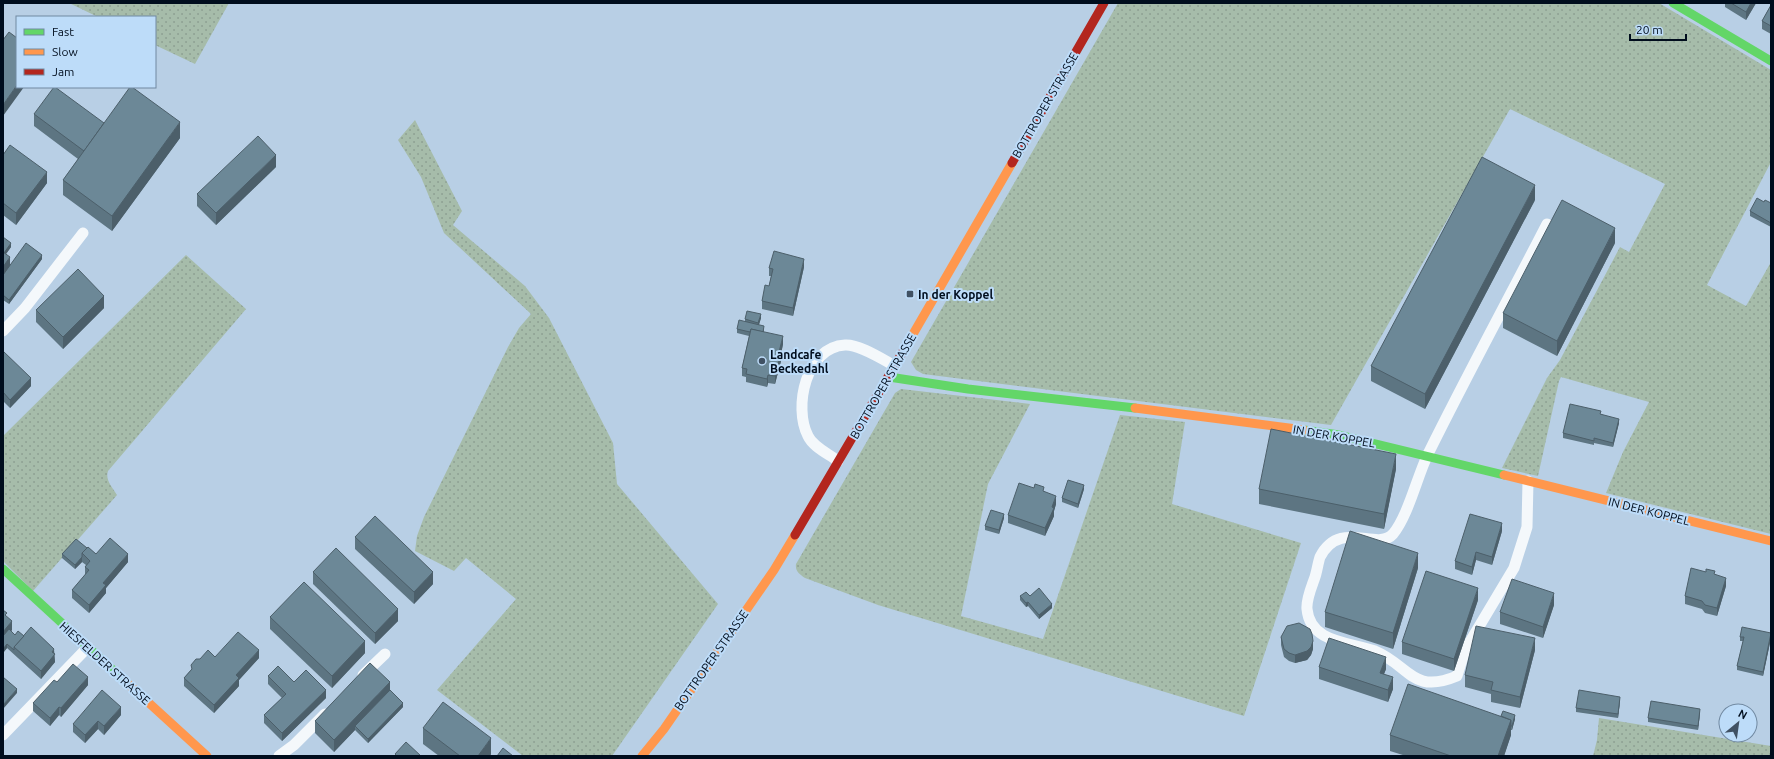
<svg xmlns="http://www.w3.org/2000/svg" width="1774" height="759" font-family="Ubuntu,sans-serif">
<style>
.grass{fill:url(#grass-dots)}
.lines{fill:none;stroke-linecap:round;stroke-linejoin:round}
.lane{stroke:#f4f8fb;stroke-width:11}
.fast{stroke:#63d668;stroke-width:9}
.slow{stroke:#ff974d;stroke-width:9}
.jam{stroke:#b3261e;stroke-width:9}
.wall{fill:#5d7582}
.shaded-wall{fill:#4c5f6a}
.building{fill:#6c8897;stroke:#4c5f6a}
.poi-dot{fill:#405163;stroke:#bddcf9;stroke-width:1.5}
.labels{text-anchor:middle;dominant-baseline:central;stroke-width:4;stroke-linejoin:round;paint-order:stroke}
.street-label{font-size:12px;fill:#000d1d;stroke:#bddcf9}
.poi-label{font-size:12px;font-weight:bold;fill:#000d1d;stroke:#bddcf9;text-anchor:start}
</style>
<defs>
<pattern id="grass-dots" width="8" height="8" patternUnits="userSpaceOnUse"><rect width="8" height="8" fill="#a6bcaa"/><path d="M2 2h.1M6 6h.1" fill="none" stroke="#8da092" stroke-width="1.8" stroke-linecap="round"/></pattern>
</defs>
<rect width="100%" height="100%" fill="#b8cfe5"/>
<g class="grass">
<path d="M69,3H229L195,64L155,45V17H98Z"/>
<path d="M1118,3H1659L1771,70V162L1707,285L1746,306L1771,262V534L1606,493L1623,452L1649,402L1561,377L1559,381L1538,476L1502,468L1547,378L1560,360L1620,247L1629,252L1665,184L1510,109L1331,425L923,374L916,370L911,362Z"/>
<path d="M415,120L462,211L453,225L525,286L549,318L613,443L617,484L718,604L612,756H523L437,690L516,599L466,558L454,571L415,551L417,536L424,517L508,347L519,328L531,314L444,233L421,177L398,140Z"/>
<path d="M186,255L246,309L108,471C105,480 112,487 117,495L33,591L3,561V436Z"/>
<path d="M901,389L1030,404L988,484L961,616L1043,639L1120,415L1185,422L1172,504L1301,543L1244,716L878,605L805,578C799,574 795,571 796,564L895,393Z"/>
<path d="M1599,718L1771,746V756H1593L1597,740Z"/>
</g>
<g class="lines">
<g class="lane">
<path d="M3,331L25,308L83,233"/>
<path d="M838,461C829,454 813,447 808,436C793,407 806,347 845,345C859,344 882,359 895,366"/>
<path d="M1528,481L1527,527L1514,568L1465,650L1457,676C1412,695 1409,665 1375,651C1349,642 1310,643 1307,609C1306,599 1312,586 1315,577C1317,571 1318,563 1320,557C1340,518 1377,552 1393,534C1408,516 1417,477 1428,454C1466,377 1508,300 1547,224"/>
<path d="M363,675L385,654"/>
<path d="M3,735L88,647"/>
<path d="M279,756L294,745L325,714"/>
</g>
<g class="fast">
<path d="M1673,3L1771,61"/>
<path d="M889,377L968,389L1135,408"/>
<path d="M1304,430L1339,435L1504,475"/>
<path d="M3,569L126,682"/>
</g>
<g class="slow">
<path d="M905,348L1012,163"/>
<path d="M1135,408L1304,430"/>
<path d="M1504,475L1771,541"/>
<path d="M126,682L207,756"/>
<path d="M642,756L664,729L774,570L795,535"/>
</g>
<g class="jam">
<path d="M1012,163L1104,3"/>
<path d="M795,535L905,348"/>
</g>
</g>
<g class="wall">
<path d="M1725,3H1756L1746,20L1725,7Z"/>
<path d="M1771,5V34L1762,29V21Z"/>
<path d="M34,114L104,123L180,138L112,231L63,195V180L78,159L34,126Z"/>
<path d="M3,155L47,183L16,225L3,215Z"/>
<path d="M276,167L216,225L197,206V194Z"/>
<path d="M1535,200L1425,409L1371,381V366Z"/>
<path d="M1764,202L1771,203V227L1750,216V211Z"/>
<path d="M3,237L11,247L6,254L10,265L42,259L9,304L3,300Z"/>
<path d="M1615,243L1557,356L1503,328V313Z"/>
<path d="M804,267L793,316L762,309V301L769,286L771,276H769V268Z"/>
<path d="M104,308L63,349L36,322V310Z"/>
<path d="M761,318L759,325L764,330V332L783,344L781,354V361L775,384L768,383L767,387L746,382V377L742,376V368L749,336L737,333V329L745,321V319Z"/>
<path d="M3,351L31,386L10,408L3,401Z"/>
<path d="M1601,414L1619,423L1613,447L1594,443V445L1563,438V433Z"/>
<path d="M1396,469L1384,529L1259,504V489Z"/>
<path d="M1084,489L1078,508L1062,502V498Z"/>
<path d="M1044,491L1056,504L1054,511V516L1045,536L1008,523V515Z"/>
<path d="M1004,518L999,534L985,530V526Z"/>
<path d="M1502,531L1492,565L1476,560L1472,575L1455,569V561Z"/>
<path d="M355,537L433,584L414,604L355,549Z"/>
<path d="M87,548L96,554L128,562L106,588V593L89,613L72,598V590L85,575V567L86,565L82,562L75,569L62,558V554Z"/>
<path d="M1418,568L1393,649L1325,627V612Z"/>
<path d="M313,572L398,621L375,644L313,584Z"/>
<path d="M1715,575L1726,586L1717,616L1705,613L1702,609L1685,604V596Z"/>
<path d="M1020,596H1030L1052,608L1039,619L1028,606L1026,607L1020,600Z"/>
<path d="M1478,600L1454,671L1402,654V642Z"/>
<path d="M1554,605L1543,638L1500,624V612Z"/>
<path d="M3,610L12,630L11,631L15,635L24,636L54,654L55,662L41,679L7,648L3,653Z"/>
<path d="M270,617L365,653L332,688L270,629Z"/>
<path d="M1771,633V638L1763,676L1737,670V666L1743,641H1740V637Z"/>
<path d="M1281,637L1313,649L1311,655L1307,660L1295,663L1289,661L1284,657L1281,645Z"/>
<path d="M1535,650L1520,708L1491,702V694L1465,687V675Z"/>
<path d="M215,657L259,658L239,680V686L214,713L184,686V678L200,659Z"/>
<path d="M1319,667L1386,669L1384,674L1393,689L1388,702L1319,679Z"/>
<path d="M268,676L294,682L326,698L282,741L264,723V715L282,698L268,684Z"/>
<path d="M57,682L88,685L61,717L59,715L50,726L33,711V703Z"/>
<path d="M390,690L403,707L368,743L355,730L334,752L315,733V721Z"/>
<path d="M1620,701L1618,718L1576,712V708Z"/>
<path d="M1700,713L1698,730L1648,722V718Z"/>
<path d="M121,715L104,735L98,729L85,743L73,732V724Z"/>
<path d="M1501,716L1515,719L1512,730H1511V735L1504,756H1406L1390,751V735Z"/>
<path d="M423,728L491,754L490,756H439L423,744Z"/>
</g>
<g class="shaded-wall">
<path d="M1751,3H1756L1746,20V12Z"/>
<path d="M17,85V87H24L3,116V105Z"/>
<path d="M180,122V138L112,231V216Z"/>
<path d="M276,155V167L216,225V213Z"/>
<path d="M47,172V183L16,225V213Z"/>
<path d="M1535,185V200L1425,409V394Z"/>
<path d="M1615,228V243L1557,356V341Z"/>
<path d="M11,243V247L3,258V253Z"/>
<path d="M42,255V259L9,304V300Z"/>
<path d="M10,257V269L3,279V267Z"/>
<path d="M804,259V267L793,316V308Z"/>
<path d="M104,296V308L63,349V337Z"/>
<path d="M761,314V318L758,327V323Z"/>
<path d="M783,336V344L781,354V361L775,384V376L779,352Z"/>
<path d="M768,375V383L767,387V379Z"/>
<path d="M31,378V386L10,408V400Z"/>
<path d="M1619,419V423L1613,447V443Z"/>
<path d="M1396,454V469L1384,529V514Z"/>
<path d="M1084,485V489L1078,508V504Z"/>
<path d="M1056,496V504L1054,511V516L1045,536V528Z"/>
<path d="M1004,514V518L999,534V530Z"/>
<path d="M1502,523V531L1492,565V557Z"/>
<path d="M1476,552V560L1472,575V567Z"/>
<path d="M1418,553V568L1393,649V633Z"/>
<path d="M128,554V562L106,588V593L89,613V605L103,583Z"/>
<path d="M82,557V562L75,569V565Z"/>
<path d="M433,572V584L414,604V592Z"/>
<path d="M1726,578V586L1717,616V608Z"/>
<path d="M1478,588V600L1454,671V659Z"/>
<path d="M1554,593V605L1543,638V627Z"/>
<path d="M1028,602V606L1026,607V603Z"/>
<path d="M1052,604V608L1039,619V615Z"/>
<path d="M398,609V621L375,644V633Z"/>
<path d="M12,621V630L3,640V632Z"/>
<path d="M1771,634V638L1763,676V672Z"/>
<path d="M1535,638V650L1520,708V697Z"/>
<path d="M365,641V653L332,688V676Z"/>
<path d="M1313,641V649L1311,655L1307,660L1295,663V655Z"/>
<path d="M7,644V648L3,653V649Z"/>
<path d="M54,649L55,662L41,679V671L52,652Z"/>
<path d="M259,650V658L239,680V686L214,713V705L236,675Z"/>
<path d="M1386,657V669L1380,684V673Z"/>
<path d="M88,677V685L61,717V708Z"/>
<path d="M1393,677V689L1388,702V690Z"/>
<path d="M390,682V694L355,726V730L334,752V740Z"/>
<path d="M17,689V693L3,709V705Z"/>
<path d="M326,690V698L282,741V733Z"/>
<path d="M1620,697V701L1618,718V714Z"/>
<path d="M403,703V707L368,743V739Z"/>
<path d="M59,707V715L50,726V718Z"/>
<path d="M121,707V715L104,735V726Z"/>
<path d="M1700,709V713L1698,730V726Z"/>
<path d="M1515,715V719L1512,730V726Z"/>
<path d="M1511,720V735L1504,756H1498Z"/>
<path d="M98,721V729L85,743V735Z"/>
<path d="M491,738V754L490,756H478Z"/>
</g>
<g class="building">
<path d="M1731,3H1751L1746,12Z"/>
<path d="M1771,5V26L1762,21Z"/>
<path d="M9,32L17,38V85L3,105V40Z"/>
<path d="M54,87H55L104,123L84,151L34,114Z"/>
<path d="M130,87H132L180,122L112,216L63,180Z"/>
<path d="M258,136L276,155L216,213L197,194Z"/>
<path d="M10,145L47,172L16,213L3,203V155Z"/>
<path d="M1482,157L1535,185L1425,394L1371,366Z"/>
<path d="M1757,198L1764,202L1765,200L1771,203V223L1750,211Z"/>
<path d="M1562,200L1615,228L1557,341L1503,313Z"/>
<path d="M3,237L11,243L4,253L3,252Z"/>
<path d="M26,243L42,255L9,300L3,295V275Z"/>
<path d="M774,251L804,259L793,308L762,301L765,285L769,286L773,269L769,268Z"/>
<path d="M3,252L10,257L3,267Z"/>
<path d="M78,269L104,296L63,337L36,310Z"/>
<path d="M747,311L761,314L758,323L745,319Z"/>
<path d="M739,320L764,326L763,332L751,329L750,332L737,329Z"/>
<path d="M751,329L783,336L779,352L781,353L775,376L768,375L767,379L746,374L747,369L742,368Z"/>
<path d="M3,351L31,378L10,400L3,392Z"/>
<path d="M1570,404L1601,411L1600,414L1619,419L1613,443L1594,438V441L1563,433Z"/>
<path d="M1271,429L1396,454L1384,514L1259,489Z"/>
<path d="M1068,480L1084,485L1078,504L1062,498Z"/>
<path d="M1019,483L1034,488L1035,484L1044,487L1043,491L1056,496L1052,507L1054,508L1045,528L1008,515Z"/>
<path d="M991,510L1004,514L999,530L985,526Z"/>
<path d="M1470,514L1502,523L1492,557L1476,552L1472,567L1455,561Z"/>
<path d="M375,516L433,572L414,592L355,537Z"/>
<path d="M1350,531L1418,553L1393,633L1325,612Z"/>
<path d="M110,538L128,554L103,583L106,585L89,605L72,590L89,570L85,567L90,561L82,553L88,547L96,554Z"/>
<path d="M76,539L87,548L82,553V557L75,565L62,554Z"/>
<path d="M336,548L398,609L375,633L313,572Z"/>
<path d="M1691,568L1706,572V569L1715,571L1714,574L1726,578L1717,608L1705,605L1702,601L1685,596Z"/>
<path d="M1426,571L1478,588L1454,659L1402,642Z"/>
<path d="M1512,579L1554,593L1543,627L1500,612Z"/>
<path d="M304,582L365,641L332,676L270,617Z"/>
<path d="M1039,588L1052,604L1039,615L1028,602L1026,603L1020,596L1026,592L1030,596Z"/>
<path d="M3,610L7,613L5,615L12,621L3,632Z"/>
<path d="M1299,623L1310,629L1312,634L1313,641L1311,647L1307,651L1295,655L1289,653L1284,649L1281,637L1287,626Z"/>
<path d="M1476,626L1535,638L1520,697L1491,690L1493,682L1465,675Z"/>
<path d="M31,627L54,649L52,652L55,654L41,671L14,647Z"/>
<path d="M1742,627L1771,633L1763,672L1737,666L1744,637H1740Z"/>
<path d="M9,629L15,635L18,631L24,636L14,647V650L7,644L3,649V636Z"/>
<path d="M238,632L259,650L236,675L239,678L214,705L184,678L192,669L191,665L196,659H200L208,650L215,657Z"/>
<path d="M1329,638L1386,657L1380,673L1393,677L1388,690L1319,667Z"/>
<path d="M370,663L390,682L334,740L315,721Z"/>
<path d="M73,664L88,677L61,708L59,707L50,718L33,703L54,680L57,682Z"/>
<path d="M278,666L294,682L306,670L326,690L282,733L264,715L286,694L268,676Z"/>
<path d="M3,677L17,689L3,705Z"/>
<path d="M1408,684L1511,720L1498,756H1451L1390,735Z"/>
<path d="M102,690L121,707L104,726L98,721L85,735L73,724Z"/>
<path d="M390,690L403,703L368,739L355,726Z"/>
<path d="M1579,690L1620,697L1618,714L1576,708Z"/>
<path d="M1651,701L1700,709L1698,726L1648,718Z"/>
<path d="M443,702L491,738L478,756H460L423,728Z"/>
<path d="M1503,711L1515,715L1512,726H1511V720L1501,716Z"/>
<path d="M406,742L421,756H397L395,754Z"/>
<path d="M503,748L513,756H497Z"/>
</g>
<g class="poi-dot">
<rect x="906" y="290" width="8" height="8" rx="2"/>
<circle cx="762" cy="361" r="4"/>
</g>
<g class="labels">
<g class="street-label">
<text transform="translate(1045 105) rotate(-60)">BOTTROPER STRASSE</text>
<text transform="translate(883 386) rotate(-60)">BOTTROPER STRASSE</text>
<text transform="translate(1334 436) rotate(10)">IN DER KOPPEL</text>
<text transform="translate(1649 511) rotate(14)">IN DER KOPPEL</text>
<text transform="translate(711 660) rotate(-55)">BOTTROPER STRASSE</text>
<text transform="translate(105 663) rotate(42)">HIESFELDER STRASSE</text>
</g>
<g class="poi-label">
<text x="918" y="294">In der Koppel</text>
<text x="770" y="354">Landcafe<tspan x="770" dy="14">Beckedahl</tspan></text>
</g>
</g>
<rect width="1774" height="759" fill="none" stroke="#000d1d" stroke-width="8"/>
<rect x="16" y="16" width="140" height="72" fill="#bddcf9" stroke="#7189a1"/>
<rect x="24" y="29" width="20" height="6" fill="#63d668" stroke="#7189a1"/>
<text x="52" y="36" font-size="12" fill="#000d1d">Fast</text>
<rect x="24" y="49" width="20" height="6" fill="#ff974d" stroke="#7189a1"/>
<text x="52" y="56" font-size="12" fill="#000d1d">Slow</text>
<rect x="24" y="69" width="20" height="6" fill="#b3261e" stroke="#7189a1"/>
<text x="52" y="76" font-size="12" fill="#000d1d">Jam</text>
<g transform="translate(1738 723) rotate(29)"><circle r="19" fill="#bddcf9" stroke="#7189a1"/>
<path d="M0-3L7 15L0 10L-7 15Z" fill="#405163"/>
<text y="-6" font-size="11" font-weight="bold" text-anchor="middle" fill="#000d1d">N</text>
</g>
<path d="M1630 34v6h56v-6" fill="none" stroke="#000d1d" stroke-width="2"/>
<text x="1636" y="34" font-size="12" fill="#000d1d" stroke="#bddcf9" stroke-width="3" paint-order="stroke">20 m</text>
</svg>
